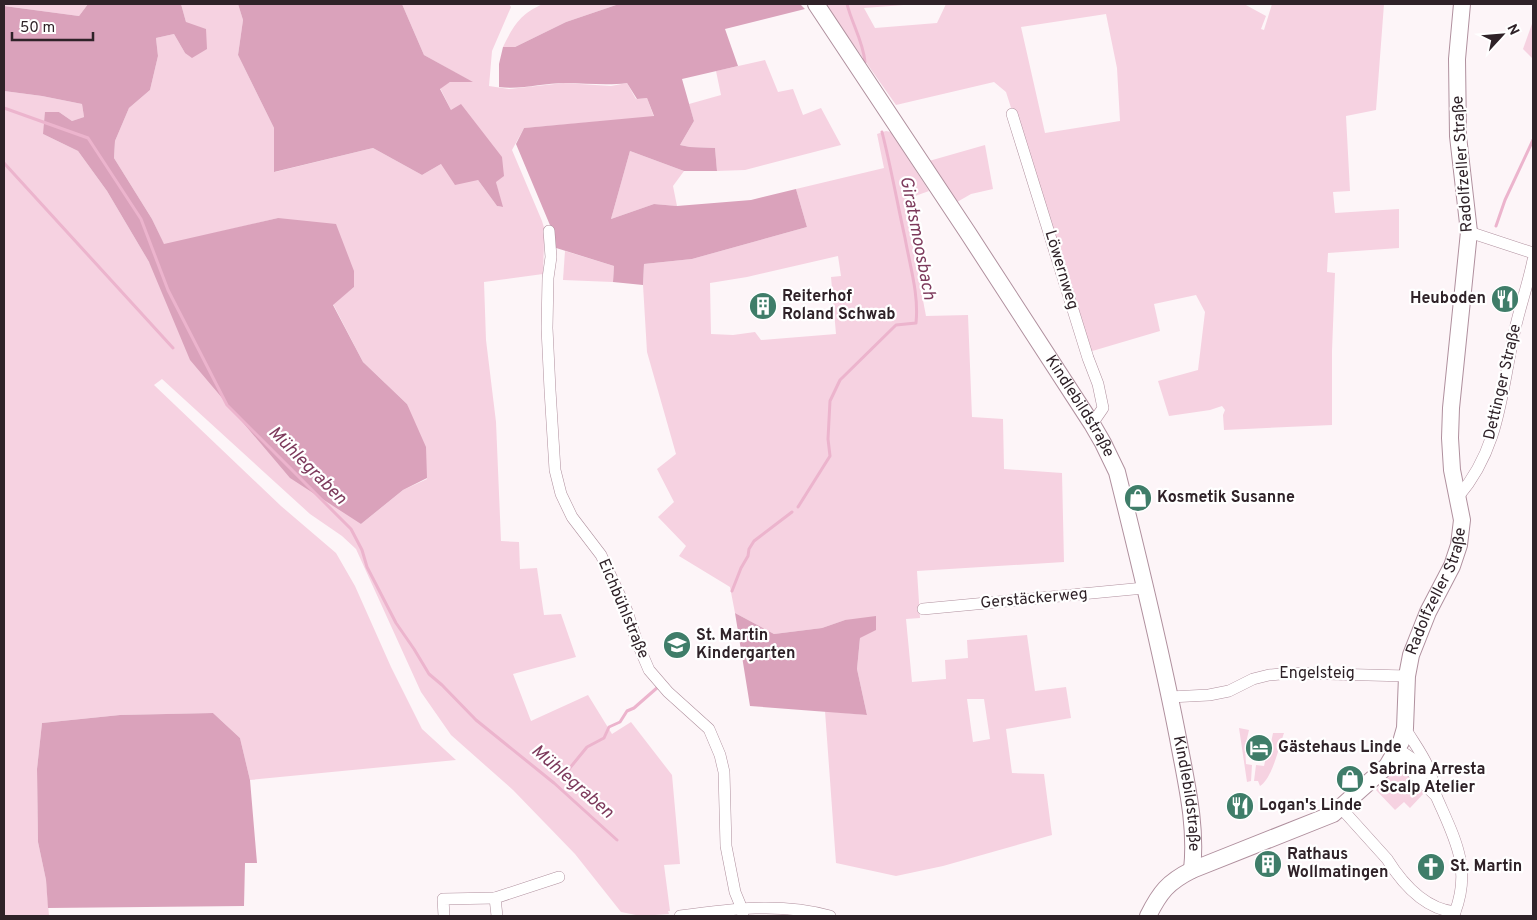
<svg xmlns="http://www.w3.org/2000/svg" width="1537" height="920" font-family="Overpass,sans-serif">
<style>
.green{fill:#f6d2e1;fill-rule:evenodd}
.forest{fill:#daa2bb}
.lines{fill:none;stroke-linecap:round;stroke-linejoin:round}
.stream{stroke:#ecb4cd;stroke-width:3}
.minor-casing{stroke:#b0909e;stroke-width:12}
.secondary-casing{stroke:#b0909e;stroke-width:18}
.minor{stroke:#fff;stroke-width:11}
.secondary{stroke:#fff;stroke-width:16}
.labels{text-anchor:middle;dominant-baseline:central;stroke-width:4.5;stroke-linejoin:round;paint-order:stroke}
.street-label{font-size:16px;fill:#2f2228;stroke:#fff}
.poi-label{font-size:16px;font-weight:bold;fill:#2f2228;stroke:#fff;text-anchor:start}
.water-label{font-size:18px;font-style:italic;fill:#7d3a5c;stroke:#fff}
</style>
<rect width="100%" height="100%" fill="#fdf5f8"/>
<g class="green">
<path d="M4,4H88L79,16L4,6Z"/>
<path d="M181,4H238L243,20L238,55L274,128L275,172L373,148L422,175L441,164L478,180L497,206L502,207L496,182L451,110L440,88L450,82H472L424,55L402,4H509L511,7L492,51L489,86L509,89L564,83L611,86L627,83L636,99L647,98L654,117L524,128L512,150L542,221L546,234L544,243L543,274L484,282L486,340L496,422L501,541L519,542L520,569L537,568L544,615L561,614L576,657L513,674L531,721L588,695L612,734L631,722L672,775L680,864L664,865L670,911H668L669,914L641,916L621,912L575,854L513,790L451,735L421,692L356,549L342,536L310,514L162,379L154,385L281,506L336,553L355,586L391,667L422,729L456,760L250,780L240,738L213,713L120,715L42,723L37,769L38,842L46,880L49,916H4V91L42,96L82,104L84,117L72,121L59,112L43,134L78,151L107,191L149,262L361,524L403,490L427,479L407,404L363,362L333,304L354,287L278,218L164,245L152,219L114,158L115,141L129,108L150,90L158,56L156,38L174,34L185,53L186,22Z"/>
<path d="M543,4H619L566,22L515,47H503C514,25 520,14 543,4Z"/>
<path d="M825,4H917L864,8L875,28L937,23L946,4H1244L1266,16L1261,29L1264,30L1272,4H1384L1376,110L1346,116L1350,191L1333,192L1335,213L1399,209V248L1328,253L1327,272L1335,273L1332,351V425L1224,430L1223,415L1225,410L1222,406L1210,410L1169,416L1158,381L1198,370L1205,312L1196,295L1154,304L1160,331L1089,352L1006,92L994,82L896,105ZM1106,14L1117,68L1120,121L1045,133L1021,27Z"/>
<path d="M1533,21V59L1523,49Z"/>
<path d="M765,60L778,92L793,89L803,115L821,108L841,145L745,170L717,171L715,148L690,147L680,145L694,121L689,104L721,95L716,71Z"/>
<path d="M886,131L891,132L929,191L904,200L926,316L968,315L972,417L1003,419L1004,469L1062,473L1064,562L917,571L920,618L906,619L912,682L946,679L945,660L968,658L967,640L1027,635L1035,691L1066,687L1071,718L1006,729L1012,773L1044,774L1052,835L943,866L896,876L836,863L825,711L867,715L857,669L860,638L845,620L822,628L774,634L735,613L730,587L679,556L686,546L658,517L674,502L657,469L676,454L647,352L643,285L644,264L692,259L807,227L796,189L884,168L877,134ZM838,256L841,276L831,277L836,334L761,340L755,332L733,335L711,334L710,283L747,277ZM967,699H984L990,739L973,742Z"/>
<path d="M985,145L993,189L971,194L957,202L929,161Z"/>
<path d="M630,151L684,171L673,186L677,206L654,204L611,219Z"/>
<path d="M565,251L614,266L613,282L563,280Z"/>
<path d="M1239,728L1249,730L1245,747L1246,764L1252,765L1251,781L1247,782Z"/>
<path d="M1273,733H1284C1279,747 1272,779 1260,786L1258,781H1254L1256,765L1264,766L1266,757H1268Z"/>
<path d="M1402,770L1424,793L1410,808L1404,802L1395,810L1376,790L1394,771Z"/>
</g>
<g class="forest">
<path d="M88,4H181L186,22L206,29L207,49L192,58L185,53L174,34L156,38L158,56L150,90L129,108L115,141L114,158L152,219L164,244L278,218L336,224L354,271V287L333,305L363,362L407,404L426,447L427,478L403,490L361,524L290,478L190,360L149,262L107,191L78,151L43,134L45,112H59L72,121L84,117L82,104L42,96L4,91V6L79,16Z"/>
<path d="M238,4H402L424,55L473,82H450L440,89L451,110L461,104L502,157L504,176L496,182L503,207L497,206L478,180L455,185L441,164L422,175L373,148L274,172V128L238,55L243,20Z"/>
<path d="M619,4H712L713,5L718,4H800L805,9L725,29L738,66L682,79L694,121L680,145L690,147L715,148L717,171H684L630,151L611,219L654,204L677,206L751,200L796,189L807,227L692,259L644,264L643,285L613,282L614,266L553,247L552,230L516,144L524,128L654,116L647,98L637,99L627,83C606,86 586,83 565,83C543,83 521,90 499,87V64L503,47H515L566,22Z"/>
<path d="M735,613L774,634L822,628L845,620L876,616V630L860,638L857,669L867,715L750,706Z"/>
<path d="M213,713L240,738L250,780L257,863H245L244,906L48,908L46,880L38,842L37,769L42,723L120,715Z"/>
</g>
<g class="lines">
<g class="stream">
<path d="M847,4C852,24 863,41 865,62"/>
<path d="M4,108L88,138L141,219L168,290L227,405L351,529L362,550L367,567L396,623L414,649L429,674L442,685L476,720L554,783L617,840"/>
<path d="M4,163L173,348"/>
<path d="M1496,226L1505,200L1533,140"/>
<path d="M798,507L830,456L828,439L830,401L840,380L896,325L916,323C919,295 910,266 905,238C897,202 891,167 882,132"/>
<path d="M732,591L741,568L748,556L749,549L754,541L792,512"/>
<path d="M569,769L587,747L604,738L609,727L620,722L627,711L634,708L658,687"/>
</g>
<defs>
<g id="minor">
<path d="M1012,114L1088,358L1098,384L1103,408L1092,424"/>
<path d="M549,231L551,257L548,278L547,328L550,390L555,470L561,494L572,517L601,555L627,611L637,642L649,670L668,692L709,729L720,755L724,772L726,846L735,892L742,909L743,916"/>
<path d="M1469,232L1533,253"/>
<path d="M1458,497C1500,448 1501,393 1514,334C1519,309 1528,285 1533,260"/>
<path d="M923,609L1144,588"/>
<path d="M1170,697L1209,695L1229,691L1253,679L1269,675L1291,673L1407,676"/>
<path d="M1405,728C1413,742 1425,757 1430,772C1433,780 1434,790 1437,798C1454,837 1472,868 1455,912"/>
<path d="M1398,749L1413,759L1426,773"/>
<path d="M1394,757L1408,768L1435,795"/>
<path d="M1341,808L1387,859C1402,883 1425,909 1455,912"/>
<path d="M444,916L443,899L495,898"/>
<path d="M497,916L495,898L559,877"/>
<path d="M680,916C730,909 780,902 830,916"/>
</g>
<g id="secondary">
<path id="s1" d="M816,4L968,233L1092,424L1103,443L1117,472C1139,560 1161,650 1178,738C1186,782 1197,825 1192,870"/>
<path id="s2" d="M1148,916C1160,892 1168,882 1192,870L1333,814L1387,766L1401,742L1405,728L1407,676L1411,655L1428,612L1452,566L1459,545L1462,520L1452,470L1450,438L1451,408L1469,232L1458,136L1457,59L1462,4"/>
</g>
</defs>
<use href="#minor" class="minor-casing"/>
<use href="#secondary" class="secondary-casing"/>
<use href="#minor" class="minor"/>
<use href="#secondary" class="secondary"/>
</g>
<defs>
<symbol id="restaurant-disc" viewBox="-11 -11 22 22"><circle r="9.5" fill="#3f7d69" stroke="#fff"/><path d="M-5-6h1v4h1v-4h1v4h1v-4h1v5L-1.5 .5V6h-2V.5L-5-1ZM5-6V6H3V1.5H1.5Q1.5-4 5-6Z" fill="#fff"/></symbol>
<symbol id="building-disc" viewBox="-11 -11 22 22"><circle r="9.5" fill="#3f7d69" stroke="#fff"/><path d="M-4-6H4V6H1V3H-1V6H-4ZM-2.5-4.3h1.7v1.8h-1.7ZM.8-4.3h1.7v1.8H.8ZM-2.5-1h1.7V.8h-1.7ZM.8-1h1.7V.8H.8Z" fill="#fff"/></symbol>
<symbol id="shop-disc" viewBox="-11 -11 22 22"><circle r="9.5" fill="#3f7d69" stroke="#fff"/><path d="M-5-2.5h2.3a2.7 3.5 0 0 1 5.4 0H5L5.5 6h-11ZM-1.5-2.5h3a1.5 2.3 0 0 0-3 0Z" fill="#fff"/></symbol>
<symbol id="school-disc" viewBox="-11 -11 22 22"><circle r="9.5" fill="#3f7d69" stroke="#fff"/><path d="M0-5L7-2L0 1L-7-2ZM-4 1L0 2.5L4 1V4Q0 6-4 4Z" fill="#fff"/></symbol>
<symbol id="hotel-disc" viewBox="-11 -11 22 22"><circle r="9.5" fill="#3f7d69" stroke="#fff"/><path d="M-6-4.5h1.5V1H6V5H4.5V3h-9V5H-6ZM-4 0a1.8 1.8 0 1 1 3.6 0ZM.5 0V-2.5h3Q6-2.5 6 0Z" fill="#fff"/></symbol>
<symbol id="church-disc" viewBox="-11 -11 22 22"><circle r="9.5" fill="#3f7d69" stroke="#fff"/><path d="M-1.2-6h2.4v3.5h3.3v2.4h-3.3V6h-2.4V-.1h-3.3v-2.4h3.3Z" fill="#fff"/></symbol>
</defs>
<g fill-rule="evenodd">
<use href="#restaurant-disc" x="1489" y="283" width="32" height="32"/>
<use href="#building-disc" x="747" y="290" width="32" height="32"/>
<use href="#shop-disc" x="1122" y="482" width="32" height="32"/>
<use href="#school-disc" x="661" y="629" width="32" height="32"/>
<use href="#hotel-disc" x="1243" y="732" width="32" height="32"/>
<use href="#shop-disc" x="1334" y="763" width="32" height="32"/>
<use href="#restaurant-disc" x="1224" y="790" width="32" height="32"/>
<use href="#building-disc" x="1252" y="848" width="32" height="32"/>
<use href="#church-disc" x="1415" y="851" width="32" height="32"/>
</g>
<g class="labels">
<g class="street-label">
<text transform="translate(1463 164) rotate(-94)">Radolfzeller Straße</text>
<text transform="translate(1061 270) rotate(73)">Löwernweg</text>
<text transform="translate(1503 382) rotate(-77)">Dettinger Straße</text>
<text stroke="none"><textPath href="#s1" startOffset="481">Kindlebildstraße</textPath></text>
<text stroke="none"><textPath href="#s2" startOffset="474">Radolfzeller Straße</textPath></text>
<text transform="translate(1034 599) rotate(-5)">Gerstäckerweg</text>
<text transform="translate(623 609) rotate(67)">Eichbühlstraße</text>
<text x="1317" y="674">Engelsteig</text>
<text stroke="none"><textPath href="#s1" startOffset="886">Kindlebildstraße</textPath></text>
</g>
<g class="poi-label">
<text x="782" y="297">Reiterhof<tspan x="782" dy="18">Roland Schwab</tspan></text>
<text x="1486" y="299" text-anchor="end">Heuboden</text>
<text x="1157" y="498">Kosmetik Susanne</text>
<text x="696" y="636">St. Martin<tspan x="696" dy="18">Kindergarten</tspan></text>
<text x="1278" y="748">Gästehaus Linde</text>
<text x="1369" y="770">Sabrina Arresta<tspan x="1369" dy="18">- Scalp Atelier</tspan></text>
<text x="1259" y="806">Logan's Linde</text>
<text x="1287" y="855">Rathaus<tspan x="1287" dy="18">Wollmatingen</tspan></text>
<text x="1450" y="867">St. Martin</text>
</g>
<g class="water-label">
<text transform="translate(917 238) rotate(79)">Giratsmoosbach</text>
<text transform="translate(307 466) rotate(45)">Mühlegraben</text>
<text transform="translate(572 782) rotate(41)">Mühlegraben</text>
</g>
</g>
<rect width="1537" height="920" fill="none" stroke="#2f2228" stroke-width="10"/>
<g transform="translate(1502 35) rotate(64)" stroke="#ffffff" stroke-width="4" paint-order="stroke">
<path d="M0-4L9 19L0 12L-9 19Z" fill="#2f2228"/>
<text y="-8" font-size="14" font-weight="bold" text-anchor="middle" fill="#2f2228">N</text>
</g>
<path d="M12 32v8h81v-8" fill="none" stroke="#2f2228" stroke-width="2.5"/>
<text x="20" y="32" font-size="15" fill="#2f2228" stroke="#ffffff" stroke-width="4" paint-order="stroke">50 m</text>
</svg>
